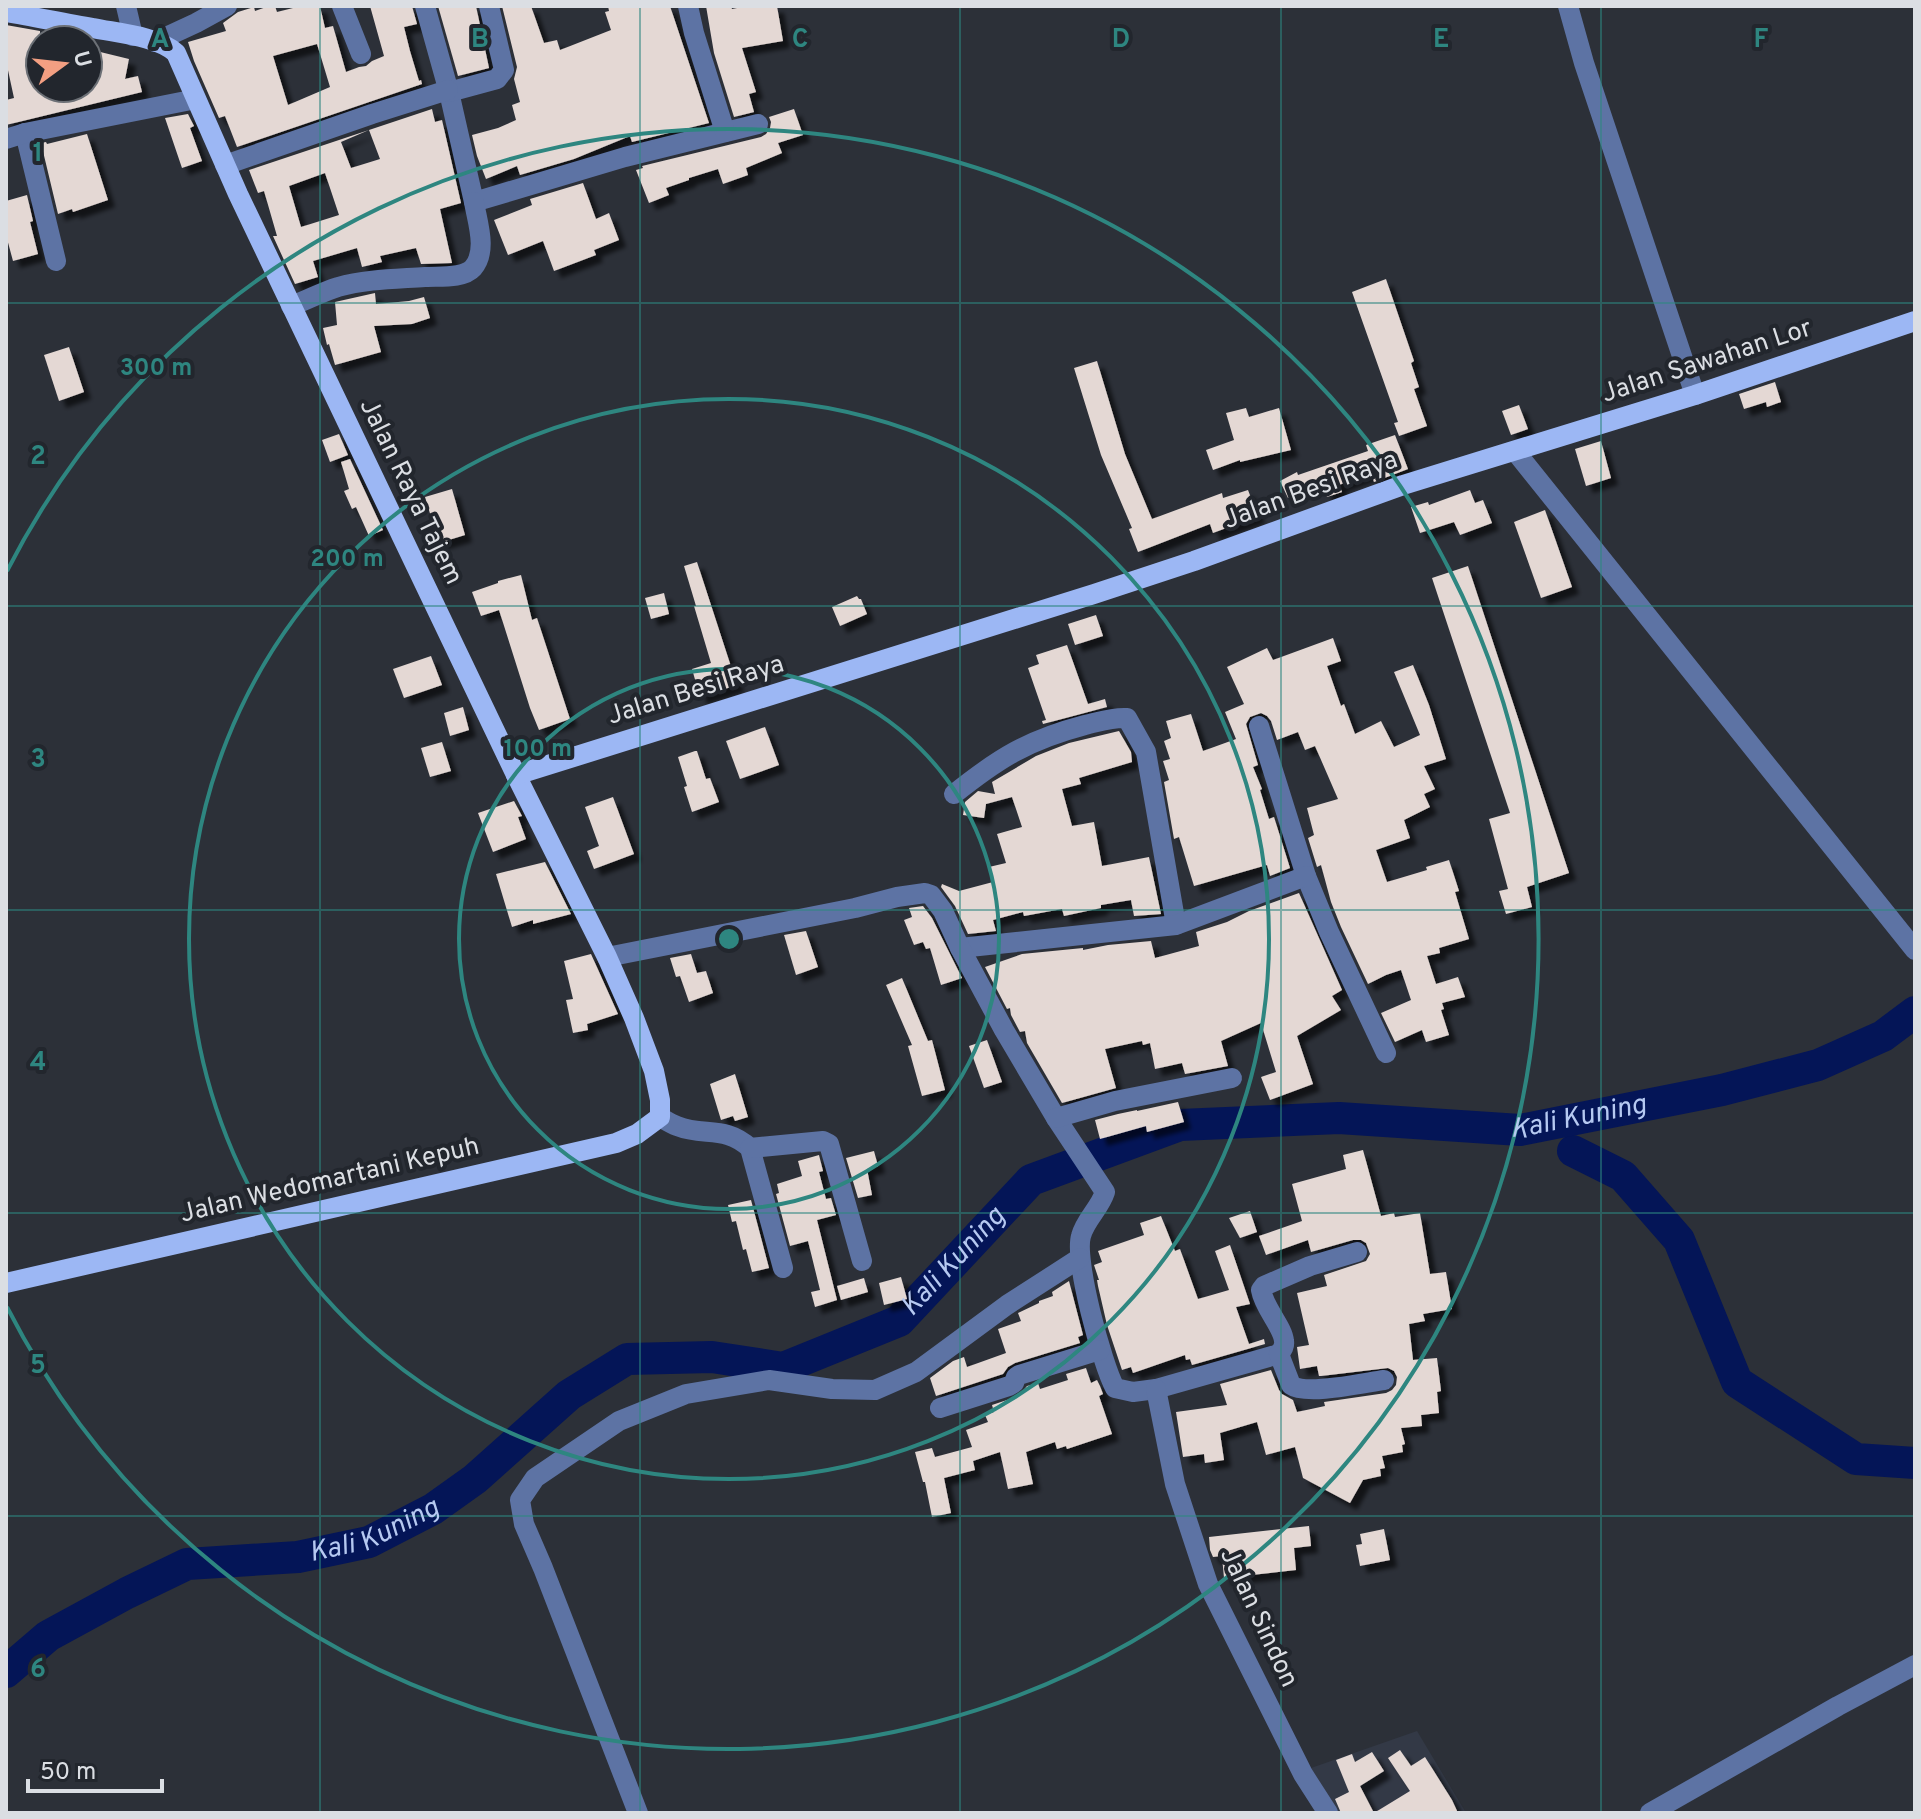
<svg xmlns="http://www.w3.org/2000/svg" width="1921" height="1819" font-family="Overpass,sans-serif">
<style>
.built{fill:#333946}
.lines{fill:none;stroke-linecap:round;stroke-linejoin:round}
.river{stroke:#041557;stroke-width:32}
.building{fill:#e4d8d4;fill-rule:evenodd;filter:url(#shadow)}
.minor{stroke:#5d73a4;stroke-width:20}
.major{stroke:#9cb7f4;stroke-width:20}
.grid{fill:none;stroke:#2e8680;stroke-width:2;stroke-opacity:0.55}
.ring{fill:none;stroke:#2e8680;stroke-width:4}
.labels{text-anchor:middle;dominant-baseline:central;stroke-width:8;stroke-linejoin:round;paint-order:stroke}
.street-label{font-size:26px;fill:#dbdee3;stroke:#22262d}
.water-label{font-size:28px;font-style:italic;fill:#b6c9f1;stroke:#22262d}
.grid-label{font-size:26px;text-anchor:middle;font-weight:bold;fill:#2e8680;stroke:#22262d;stroke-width:8;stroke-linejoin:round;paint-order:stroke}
.centre{fill:#2e8680;stroke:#22262d;stroke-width:4}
.ring-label{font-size:24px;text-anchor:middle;font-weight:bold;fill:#2e8680;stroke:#22262d;stroke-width:8;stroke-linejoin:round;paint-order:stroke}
</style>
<defs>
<filter id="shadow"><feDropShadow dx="7" dy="7" stdDeviation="2" flood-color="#0009"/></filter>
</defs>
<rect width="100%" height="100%" fill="#2c3038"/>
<path class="built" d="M1417,1731L1466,1813H1338L1311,1768Z"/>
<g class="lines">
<g class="river">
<path d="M1573,1151L1623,1176L1679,1240L1737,1382L1856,1459L1915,1463"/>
<path id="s1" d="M6,1672L48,1636L127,1593L187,1564L298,1557L369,1542L433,1509L475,1479L569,1395L627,1359L712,1357L783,1368L899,1321L1031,1180L1180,1125L1339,1118L1520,1130L1722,1090L1818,1065L1883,1036L1915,1012"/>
</g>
</g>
<g class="building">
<path d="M269,6H275L277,12L301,6H320L325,28L333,26L346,72L359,67L366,66L372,61L384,56L370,6H412L417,24L404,27L410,51L419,81L421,80L422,84L237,147L225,116L219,118L194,61L188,42L226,31L223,23L238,12L254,7L255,11ZM317,44L330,87L288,105L273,56Z"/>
<path d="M438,6H476L489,68L458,76Z"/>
<path d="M502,6H531L544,43L557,40L560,50L611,30L605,12L609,11L608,6H670L709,123L632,142L630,136L574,159L520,175L517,166L486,179L477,156L472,135L498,128L516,120L512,105L520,102L514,79L517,67Z"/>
<path d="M706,6H731L732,9L747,6H777L783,41L742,48L756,92L749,94L754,112L734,117L714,53Z"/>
<path d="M6,25L40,31V88H88V49L129,59L125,79L138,76L142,92L6,125V100L14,98L6,61Z"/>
<path d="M432,109L435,122L442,120L461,203L440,209L452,263L421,264L416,248L380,256L382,262L362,267L357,248L313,261L318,277L295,284L273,236H277L264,191L258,193L249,170ZM369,130L380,159L351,168L341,142ZM325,173L339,215L301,227L289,186Z"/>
<path d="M794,109L803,135L778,143L782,153L746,168L748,175L723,184L718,169L689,178V180L666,188L669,195L649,203L636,170L643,168L642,166L761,137L766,134L770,128L771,122L769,117Z"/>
<path d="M188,114L194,126L190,128L202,161L182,168L165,118Z"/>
<path d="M87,134L108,200L73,212L72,209L58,214L41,143L46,142L47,144Z"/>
<path d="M583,183L596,219L609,213L619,240L594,250L596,255L554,271L543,241L508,255L494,220L532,205L530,199Z"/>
<path d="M27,195L33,221L30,222L38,254L13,261L6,235V201Z"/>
<path d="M1386,279L1414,361L1411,363L1419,387L1414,389L1427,426L1399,436L1394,423L1398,422L1352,292Z"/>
<path d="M375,293L376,304L409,301L424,297L430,318L412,324L374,326L381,352L335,365L329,344L327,345L323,328L337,325L335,302Z"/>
<path d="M69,347L84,392L59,401L44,355Z"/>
<path d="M1097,361L1125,454L1152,519L1222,493L1223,498L1248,490L1258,516L1213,533L1210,524L1138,552L1129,529L1132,528L1101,455L1074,368Z"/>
<path d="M1775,382L1781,402L1767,407L1766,402L1744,409L1739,394Z"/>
<path d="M1519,405L1528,429L1511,435L1502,411Z"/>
<path d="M1246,408L1249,417L1279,408L1291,450L1240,462V460L1213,470L1206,450L1234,440L1226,413Z"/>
<path d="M339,434L348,455L330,462L322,440Z"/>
<path d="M1395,435L1408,469L1374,482L1371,473L1339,485L1342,492L1327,497L1322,483L1302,490L1288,498L1280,481L1297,472L1298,475L1368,451L1366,445Z"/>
<path d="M1601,441L1611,478L1586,486L1575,449Z"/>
<path d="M350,459L383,530L369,536L356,507L352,509L344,491L349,489L341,462Z"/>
<path d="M452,489L465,535L439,543L425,497Z"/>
<path d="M1470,490L1475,503L1483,500L1492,523L1460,535L1454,522L1420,533L1411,507L1428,502L1429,505Z"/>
<path d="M1545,510L1572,587L1541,598L1514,522Z"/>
<path d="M697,562L737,685L700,697L692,669L711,663L694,606H696L684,566Z"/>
<path d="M1468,566L1569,873L1527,887L1532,907L1506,914L1499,891L1508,889L1489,819L1510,813L1432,578Z"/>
<path d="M521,575L532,620L537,618L570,719L539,730L530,708L499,610L481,616L472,592L498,583V581Z"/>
<path d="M664,593L669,614L651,619L645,598Z"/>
<path d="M857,596L859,599H861L867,614L840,626L832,607Z"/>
<path d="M1096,615L1103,636L1075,645L1068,624Z"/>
<path d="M1333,638L1341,661L1327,666L1341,706L1344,704L1355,734L1381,721L1394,747L1420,735L1394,672L1413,665L1429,705L1446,759L1424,766L1435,789L1424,794L1430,807L1404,820L1410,838L1376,850L1387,882L1427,870L1426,867L1449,860L1459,891L1455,892L1469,939L1439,948L1440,953L1427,956L1436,984L1458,977L1465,997L1442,1003L1444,1009L1441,1010L1449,1035L1426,1042L1422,1030L1395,1042L1381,1013L1411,1000L1401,970L1386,975L1368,984L1341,927L1331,902L1321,865L1317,867L1308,838L1314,835L1307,808L1338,799L1315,746L1305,750L1298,732L1277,740L1271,721L1267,716L1261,713L1250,717L1246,724L1258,765L1253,767L1262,789L1260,790L1269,819L1274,817L1290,868L1270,876L1267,865L1194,886L1179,837L1174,839L1164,782L1169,780L1163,761L1170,759L1164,741L1171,738L1166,721L1191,714L1203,751L1236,739L1225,712L1244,704L1227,667L1267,648L1273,660Z"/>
<path d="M1067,645L1088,704L1105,699L1107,707L1043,724L1042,721L1046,720L1028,668L1039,664L1036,655Z"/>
<path d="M431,656L442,685L404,698L393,669Z"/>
<path d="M463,707L469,730L450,736L444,713Z"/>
<path d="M765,727L779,765L740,779L726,741Z"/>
<path d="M1119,731L1131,752L1132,762L1079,778L1081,784L1062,789L1072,826L1094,822L1102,866L1149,857L1161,914L1134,916L1131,900L1101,905V908L1064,916L1062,909L1024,916L1023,912L993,920L996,931L968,934L955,906L941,887L942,884L959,891L993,882L989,867L1006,863L997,834L1022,827L1012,797L986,804L984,818L963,815L965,802L978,791L995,794L992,782L1036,756L1069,743Z"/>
<path d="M442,742L451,771L430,777L421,748Z"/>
<path d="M695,751H697L706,779L710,778L719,802L692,812L684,787L687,786L678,757Z"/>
<path d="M613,797L634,854L594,869L587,851L599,846L585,807Z"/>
<path d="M514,801L522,816L518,817L526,839L493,852L478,813Z"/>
<path d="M545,862L571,914L533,924V920L512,927L496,874Z"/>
<path d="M1299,893L1342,990L1332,996L1341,1010L1297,1036L1313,1084L1270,1100L1261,1077L1276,1072L1261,1023L1221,1041L1228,1066L1185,1074L1182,1063L1155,1069L1150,1043L1143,1045L1142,1041L1105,1049L1116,1088L1062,1103L1027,1043L1025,1031L1020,1032L1011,1015L1010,1008L1007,1009L985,967L1022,954L1083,948V950L1108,945L1151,941L1155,958L1199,946L1196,932L1227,922L1249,911Z"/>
<path d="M923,906L932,918L962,978L941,985L930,948L926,949L923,942L914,945L904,920L912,917L909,908Z"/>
<path d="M806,931L818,967L796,975L784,935Z"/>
<path d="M591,954L618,1014L587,1024L588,1030L573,1033L566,1000L573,999L564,961Z"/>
<path d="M691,954L697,973L706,971L713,993L689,1002L680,976L676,977L670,958Z"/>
<path d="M902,978L928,1041L932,1040L945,1090L922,1096L908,1046L912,1045L886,985Z"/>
<path d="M987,1040L1002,1082L984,1088L969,1046Z"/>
<path d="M735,1074L748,1117L735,1121L733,1116L721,1120L710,1084Z"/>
<path d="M1178,1102L1184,1122L1147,1132L1146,1126L1100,1139L1095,1120L1118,1114L1137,1110V1111Z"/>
<path d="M1363,1150L1381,1216L1394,1213L1395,1217L1420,1213L1430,1274L1446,1272L1452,1309L1423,1314L1425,1321L1409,1324L1413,1360L1437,1358L1441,1391L1437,1392L1439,1413L1421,1415L1422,1426L1401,1428L1405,1444L1402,1445L1403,1452L1382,1456L1385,1468L1380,1469L1381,1476L1363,1480L1350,1503L1303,1478L1295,1447L1266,1455L1257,1422L1220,1433L1224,1460L1205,1463L1204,1454L1183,1457L1176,1412L1227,1405L1220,1384L1271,1370L1279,1390L1282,1394L1293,1400L1297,1412L1325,1406L1324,1402L1386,1393L1392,1390L1396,1385L1397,1377L1394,1371L1388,1368L1321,1376H1319L1317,1366L1300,1369L1297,1347L1309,1345L1297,1293L1327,1286L1324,1275L1366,1261L1370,1254L1366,1243L1361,1240H1353L1311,1252L1308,1240L1266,1255L1259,1236L1302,1221L1292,1184L1346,1169L1343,1155Z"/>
<path d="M874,1151L878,1166L867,1169L872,1195L858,1198L846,1158Z"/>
<path d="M819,1155L823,1171L819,1172L826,1199L831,1198L836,1215L817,1220L837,1300L815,1307L811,1292L820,1290L808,1241L790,1246L776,1194L779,1193L777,1184L802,1176L798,1161Z"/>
<path d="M751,1200L769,1268L752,1272L746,1249L743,1250L736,1221L732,1222L728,1205Z"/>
<path d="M1250,1211L1257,1232L1240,1238L1229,1218Z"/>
<path d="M1161,1216L1175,1251L1180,1249L1198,1299L1229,1290L1215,1251L1230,1245L1250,1304L1236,1307L1249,1344L1264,1339L1265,1344L1192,1365L1190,1359L1186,1360L1185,1355L1133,1373L1131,1367L1122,1370L1107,1325L1098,1286L1097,1280H1099L1094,1265L1102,1262L1098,1251L1144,1235L1140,1223Z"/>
<path d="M901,1277L907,1299L884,1305L879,1283Z"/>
<path d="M864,1278L868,1292L841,1300L837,1286Z"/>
<path d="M1069,1281L1083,1335L1078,1337L1080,1343L1015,1363L1008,1367L1003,1374L936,1396L930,1378L953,1361L964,1357L967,1367L1006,1353L998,1329L1021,1321L1018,1313L1039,1303V1301L1053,1296L1052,1292Z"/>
<path d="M1086,1368L1091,1383L1097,1380L1100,1386L1103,1394L1099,1396L1112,1434L1067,1449L1066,1446L1057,1449L1055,1442L1026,1452L1033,1484L1008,1489L1000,1452L973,1461L975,1470L944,1478L951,1513L932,1517L925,1482H923L915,1452L932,1448L935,1457L972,1447L966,1430L988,1422L985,1415L994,1412L992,1405L1016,1397L1021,1393L1027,1386L1038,1383L1040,1389L1068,1380L1066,1374Z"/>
<path d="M1309,1526L1311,1546L1294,1548L1296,1570L1224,1578L1222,1556L1213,1557L1210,1550L1209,1537Z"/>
<path d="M1384,1529L1390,1560L1360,1566L1356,1545L1362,1544L1360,1534Z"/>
<path d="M1400,1750L1411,1766L1425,1757L1452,1800L1458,1813H1374L1410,1791L1388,1758Z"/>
<path d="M1372,1752L1384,1771L1360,1786L1374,1813H1341L1335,1799L1349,1792L1336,1760L1352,1754L1355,1762Z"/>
</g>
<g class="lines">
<g class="minor">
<path d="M126,6L133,36"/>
<path d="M342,6L361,54"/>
<path d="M425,6L449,92L474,202L625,157L758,124"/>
<path d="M688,6L694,33L725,132"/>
<path d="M1568,6L1584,63L1695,395"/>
<path d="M155,42L196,23L227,6"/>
<path d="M449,92L497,79L504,70L489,6"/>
<path d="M25,133L56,261"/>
<path d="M6,139L25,133L196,99"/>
<path d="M225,165L372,114L448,90"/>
<path d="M291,306C307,300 322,292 338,287C366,279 396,279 425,277C439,276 463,279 473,268C488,251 477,221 474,202"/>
<path d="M1515,451L1915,950"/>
<path d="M1259,726L1306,876L1329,932L1386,1053"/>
<path d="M954,794C999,758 1028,740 1085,725C1099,722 1112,717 1127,718L1146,752L1176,925"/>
<path d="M960,948L1176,925L1306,876"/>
<path d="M607,957L855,908L897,897L925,893L931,895L943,911L960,948L1004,1030L1056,1118L1105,1192C1100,1208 1085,1220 1081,1236C1074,1260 1102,1364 1115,1388L1133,1392L1156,1389L1279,1354"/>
<path d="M660,1117C665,1120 671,1124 677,1126C704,1137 725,1125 750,1148L783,1268"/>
<path d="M1056,1118L1115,1101L1232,1078"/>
<path d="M750,1148L823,1141L829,1144L862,1261"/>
<path d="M1357,1252L1310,1266L1264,1286L1261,1290C1264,1308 1283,1327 1284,1341C1285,1347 1282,1350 1279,1354L1291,1385C1306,1396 1363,1383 1384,1380"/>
<path d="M1156,1389L1175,1484L1208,1584L1303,1774L1328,1813"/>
<path d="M940,1408L1009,1386L1014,1383L1016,1377L1019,1375L1100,1350"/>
<path d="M638,1813L543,1568L524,1524L520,1500L535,1478L619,1421L686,1394L769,1380L832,1389L875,1390L916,1372L1007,1305L1080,1258"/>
<path d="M1650,1813L1838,1706L1915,1665"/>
</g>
<g class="major">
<path d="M6,12C35,17 64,23 93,28C116,33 158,36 176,53L238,194L516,775L607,957L634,1018L654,1071L660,1100V1117L637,1134L616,1143L6,1283"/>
<path d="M516,775L1094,594L1194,561L1403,485L1695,395L1915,321"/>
</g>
</g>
<path class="grid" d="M320,6V1813M640,6V1813M960,6V1813M1281,6V1813M1601,6V1813M6,303H1915M6,606H1915M6,910H1915M6,1213H1915M6,1516H1915"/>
<g class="ring">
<circle cx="729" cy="939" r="270"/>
<circle cx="729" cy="939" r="540"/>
<path d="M7 571A810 810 0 1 1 7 1307"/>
</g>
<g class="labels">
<g class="street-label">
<text transform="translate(1707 362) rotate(-18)">Jalan Sawahan Lor</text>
<text transform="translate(1311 491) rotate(-20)">Jalan Besi Raya</text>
<text transform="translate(410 492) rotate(64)">Jalan Raya Tajem</text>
<text transform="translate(696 691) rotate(-17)">Jalan Besi Raya</text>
<text transform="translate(330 1181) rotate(-13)">Jalan Wedomartani Kepuh</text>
<text transform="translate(1258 1618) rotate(65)">Jalan Sindon</text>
</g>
<g class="water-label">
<text stroke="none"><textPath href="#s1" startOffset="1748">Kali Kuning</textPath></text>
<text stroke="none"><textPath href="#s1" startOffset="1076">Kali Kuning</textPath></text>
<text stroke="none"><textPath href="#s1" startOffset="404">Kali Kuning</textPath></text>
</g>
</g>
<g class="grid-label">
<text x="160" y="47">A</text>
<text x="480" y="47">B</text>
<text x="800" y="47">C</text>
<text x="1121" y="47">D</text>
<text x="1441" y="47">E</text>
<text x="1761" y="47">F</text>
<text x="38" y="161">1</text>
<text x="38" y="464">2</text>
<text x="38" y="767">3</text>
<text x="38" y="1070">4</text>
<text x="38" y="1373">5</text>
<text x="38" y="1677">6</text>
</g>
<circle cx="729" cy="939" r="12" class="centre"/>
<g class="ring-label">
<text x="156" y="375">300 m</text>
<text x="347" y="566">200 m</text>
<text x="538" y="756">100 m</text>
</g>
<rect width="1921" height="1819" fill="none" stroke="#dbdee3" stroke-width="16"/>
<g transform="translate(64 64) rotate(75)"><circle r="38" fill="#22262d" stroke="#6c7076" stroke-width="2"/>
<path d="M0-6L14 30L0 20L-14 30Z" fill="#f39f82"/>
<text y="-12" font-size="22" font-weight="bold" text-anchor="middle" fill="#dbdee3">U</text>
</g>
<path d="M28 1779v12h134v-12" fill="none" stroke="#dbdee3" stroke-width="4"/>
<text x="40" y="1779" font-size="24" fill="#dbdee3" stroke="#22262d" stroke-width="6" paint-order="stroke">50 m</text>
</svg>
